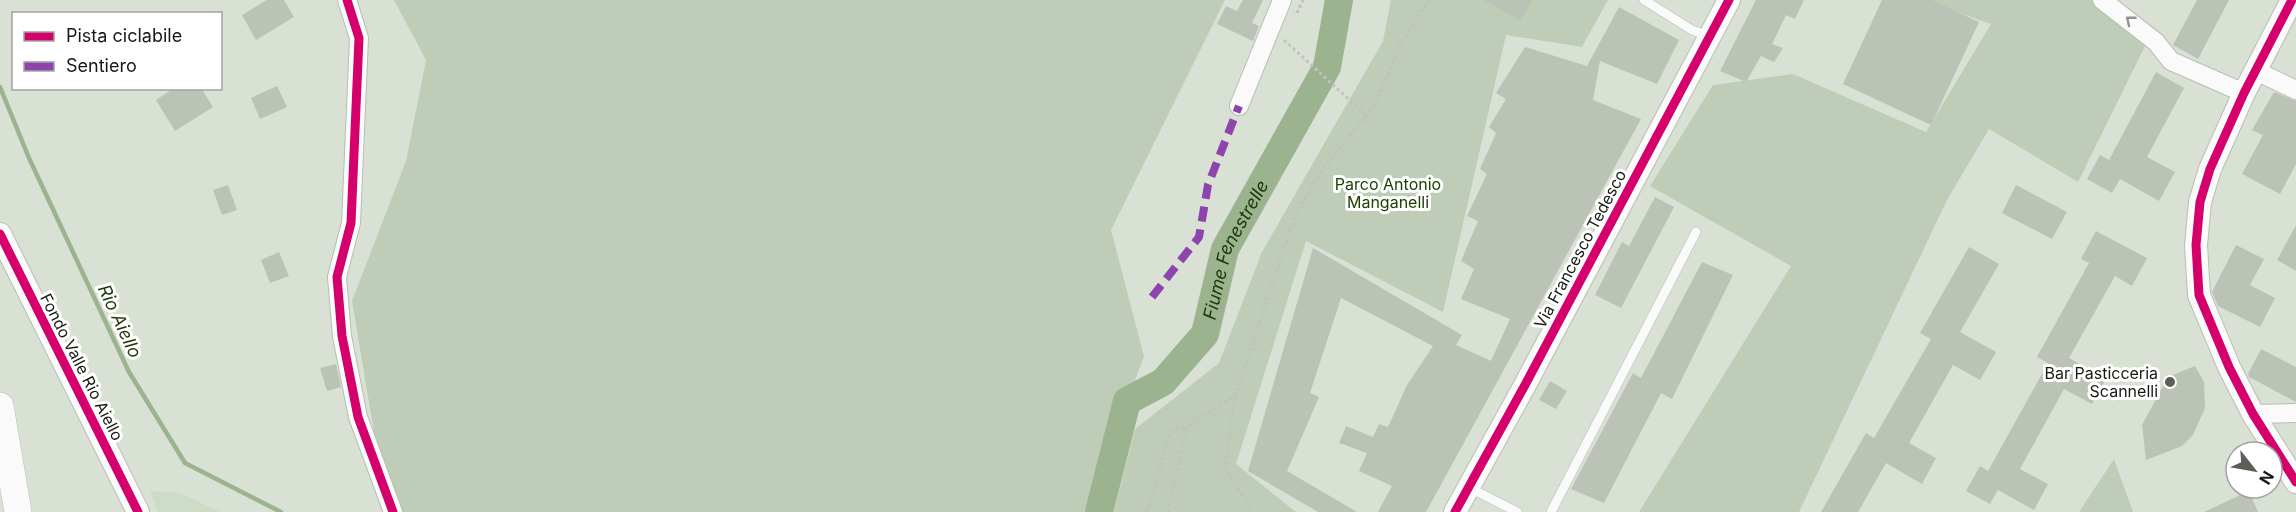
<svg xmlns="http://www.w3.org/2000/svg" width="2296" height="512" font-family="Inter,sans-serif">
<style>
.built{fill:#cddbc7}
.green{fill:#bfcdb8}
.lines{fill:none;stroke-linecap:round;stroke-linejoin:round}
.stream{stroke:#9cb390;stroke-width:4.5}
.river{stroke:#9cb390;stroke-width:28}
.building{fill:#bac3b6}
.service-casing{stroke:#b7beb4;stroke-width:10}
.minor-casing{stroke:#b7beb4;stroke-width:20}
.tertiary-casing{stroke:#b7beb4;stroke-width:24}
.primary-casing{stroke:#b7beb4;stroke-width:28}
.path{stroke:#c0c2be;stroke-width:3;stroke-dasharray:3 3;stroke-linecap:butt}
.service{stroke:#f9faf9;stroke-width:9}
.minor{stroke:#f9faf9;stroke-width:18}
.tertiary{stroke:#f9faf9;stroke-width:22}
.primary{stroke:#f9faf9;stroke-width:27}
.quiet{stroke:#8e44ad;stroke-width:8;stroke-dasharray:15 8;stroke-linecap:butt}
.cycleway-casing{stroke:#fff;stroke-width:13}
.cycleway{stroke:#d6006c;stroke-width:9}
.oneway{stroke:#929592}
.poi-dot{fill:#5a6057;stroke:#fff;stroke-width:2}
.labels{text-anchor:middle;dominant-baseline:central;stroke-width:6;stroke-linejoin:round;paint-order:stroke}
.park-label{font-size:16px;fill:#1d4200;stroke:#fff}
.street-label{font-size:16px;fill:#151a13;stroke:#fff}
.poi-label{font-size:16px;fill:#151a13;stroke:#fff;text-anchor:end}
.water-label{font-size:18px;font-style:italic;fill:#1c3808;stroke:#fff}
</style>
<rect width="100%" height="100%" fill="#d9e1d5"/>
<path class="built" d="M150,491L180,493L220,512H158Z"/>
<g class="green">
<path d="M394,0H1225L1111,230L1144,356L1087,512H400L376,444L352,301L406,161L426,60Z"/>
<path d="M1391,0H1608L1582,47L1506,35L1443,312L1306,241L1236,464L1296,512H1114L1135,429L1219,363L1262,252L1383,41Z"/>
<path d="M1922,0H2116L2146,44L2078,182L1989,129L1947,200L1799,512H1639L1791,266L1650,186L1713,85L1793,74L1926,132L1991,24Z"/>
<path d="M2114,459L2133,512H2079Z"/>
</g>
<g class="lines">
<path class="stream" d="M0,87L29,158L129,372L185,463L281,512"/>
<path class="river" id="s1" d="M1099,512L1127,401L1163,382L1205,334L1225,249L1327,67L1339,0"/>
</g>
<g class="building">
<path d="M267,0H284L294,17L256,40L242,15Z"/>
<path d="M1243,0H1263L1252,23L1259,26L1253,41L1217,24L1226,6L1237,11Z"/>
<path d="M1484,0H1532L1520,21Z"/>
<path d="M1756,0H1804L1795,19L1786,15L1772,44L1783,48L1774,62L1761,56L1746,82L1720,71Z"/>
<path d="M1882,0H1932L1979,22L1931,125L1843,84Z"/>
<path d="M2197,0H2229L2198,59L2173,45Z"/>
<path d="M1619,7L1679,40L1657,84L1600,61L1593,100L1641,119L1426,512H1378L1392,486L1359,471L1367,453L1339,443L1346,426L1373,437L1379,424L1388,427L1407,385L1433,346L1341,298L1310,393L1319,397L1287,471L1357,512H1318L1248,471L1313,248L1462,335L1456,345L1491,361L1510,319L1461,299L1474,269L1461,261L1478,221L1467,216L1487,174L1480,169L1496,133L1489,127L1506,99L1496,93L1525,47L1587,66Z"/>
<path d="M2156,72L2184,88L2147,157L2175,172L2159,201L2120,179L2112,193L2087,179L2100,155L2109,160Z"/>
<path d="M277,86L287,107L260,119L251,98Z"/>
<path d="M174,88H201L213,107L175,131L156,100Z"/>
<path d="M2274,92L2296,101V164L2280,194L2242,174L2263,135L2252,130Z"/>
<path d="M228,185L237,210L222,215L213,190Z"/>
<path d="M2016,185L2067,212L2052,239L2002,213Z"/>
<path d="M1655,197L1674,207L1621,308L1595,295L1622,242L1629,246Z"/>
<path d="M2296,225V271L2277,260Z"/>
<path d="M2096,231L2147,258L2132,286L2115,276L2069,358L2106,379L2092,404L2064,389L2020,469L2048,484L2034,510L1998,490L1990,504L1966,491L1980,466L1988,471L2048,363L2037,357L2089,263L2081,259Z"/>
<path d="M2236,245L2264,259L2250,285L2275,298L2260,327L2218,306L2212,292Z"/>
<path d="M1969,247L1999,264L1960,332L1996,352L1980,380L1953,365L1909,443L1936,458L1922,484L1886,463L1858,512H1821L1866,433L1874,438L1931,339L1920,333Z"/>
<path d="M279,252L289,276L270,283L261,260Z"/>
<path d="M1702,262L1733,275L1672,399L1661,393L1604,503L1571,489L1633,373L1641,378Z"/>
<path d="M2261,349L2296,367V402L2249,377L2248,374Z"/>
<path d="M336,364L341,387L327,391L320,368Z"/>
<path d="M2195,366L2204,382L2205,408L2193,435L2182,446L2146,460L2142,425L2168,377Z"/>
<path d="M1550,381L1567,391L1556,409L1539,400Z"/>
<path d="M2249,491L2258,512H2204Z"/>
</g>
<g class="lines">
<defs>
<g id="service">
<path d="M1644,0L1692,30L1709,36"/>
<path d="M1468,487L1517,512"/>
<path d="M1551,512L1696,232"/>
</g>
<g id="minor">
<path d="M347,0L359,38L351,223L337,277L342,336L358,417L393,512"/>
<path d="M2102,0L2156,42L2171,61L2244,93"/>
<path d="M2256,71L2296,90"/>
<path d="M1239,106L1282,0"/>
<path d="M2253,414L2296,413"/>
</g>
<g id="tertiary">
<path d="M2292,0L2244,93L2210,169L2200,202L2196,245L2199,295L2229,367L2253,414L2296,482"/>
<path d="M0,234L138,512"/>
<path d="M1455,512L1525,385L1729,0"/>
</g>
<path id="primary" d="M0,406L18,512"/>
</defs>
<use href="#service" class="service-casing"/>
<use href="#minor" class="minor-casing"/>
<use href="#tertiary" class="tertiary-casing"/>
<use href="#primary" class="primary-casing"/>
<g class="path">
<path d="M1487,0V2L1489,0"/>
<path d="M1297,13L1303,0"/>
<path d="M1284,40L1366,115"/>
<path d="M1235,396L1225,469L1247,502L1250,512"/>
<path d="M1147,512L1171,430L1187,426"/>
<path d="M1168,512L1187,426L1235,396L1295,215L1324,168L1376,103L1399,47L1429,0"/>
</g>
<use href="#service" class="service"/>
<use href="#minor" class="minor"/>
<use href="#tertiary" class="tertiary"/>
<use href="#primary" class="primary"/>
<path class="quiet" d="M1152,297L1199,237L1208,185L1239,106"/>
<defs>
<g id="cycleway">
<path d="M347,0L359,38L351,223L337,277L342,336L358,417L393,512"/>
<path d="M2292,0L2244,93L2210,169L2200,202L2196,245L2199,295L2229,367L2253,414L2296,482"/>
<path d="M0,234L138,512"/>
<path d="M1455,512L1525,385L1729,0"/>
</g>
</defs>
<use href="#cycleway" class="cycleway-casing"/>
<use href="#cycleway" class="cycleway"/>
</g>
<defs><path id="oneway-chevron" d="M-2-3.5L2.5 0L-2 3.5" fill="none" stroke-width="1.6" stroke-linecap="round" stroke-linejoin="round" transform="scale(1.5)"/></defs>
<use class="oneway" href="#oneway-chevron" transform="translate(2130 20) rotate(-141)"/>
<circle class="poi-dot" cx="2170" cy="382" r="6"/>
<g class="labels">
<g class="park-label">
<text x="1388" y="184">Parco Antonio<tspan x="1388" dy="18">Manganelli</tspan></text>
</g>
<g class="street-label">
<text transform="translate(1580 249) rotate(-62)">Via Francesco Tedesco</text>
<text transform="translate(82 367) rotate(63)">Fondo Valle Rio Aiello</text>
</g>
<g class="poi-label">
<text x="2158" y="373">Bar Pasticceria<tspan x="2158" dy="18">Scannelli</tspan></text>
</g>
<g class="water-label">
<text stroke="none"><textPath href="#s1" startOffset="309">Fiume Fenestrelle</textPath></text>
<text transform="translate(120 321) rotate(65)">Rio Aiello</text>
</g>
</g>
<rect x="12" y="12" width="210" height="78" fill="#ffffff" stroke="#a1a3a1" stroke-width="1.5"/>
<rect x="24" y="32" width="30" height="9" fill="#d6006c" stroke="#a1a3a1" stroke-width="1.5"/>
<text x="66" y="42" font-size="18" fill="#151a13">Pista ciclabile</text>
<rect x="24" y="62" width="30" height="9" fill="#8e44ad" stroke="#a1a3a1" stroke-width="1.5"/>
<text x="66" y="72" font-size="18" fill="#151a13">Sentiero</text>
<g transform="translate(2254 470) rotate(121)"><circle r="28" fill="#ffffff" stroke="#a1a3a1" stroke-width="1.5"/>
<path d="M0-4.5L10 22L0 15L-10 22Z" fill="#5a6057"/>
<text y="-9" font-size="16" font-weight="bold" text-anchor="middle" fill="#151a13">N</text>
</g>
</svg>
